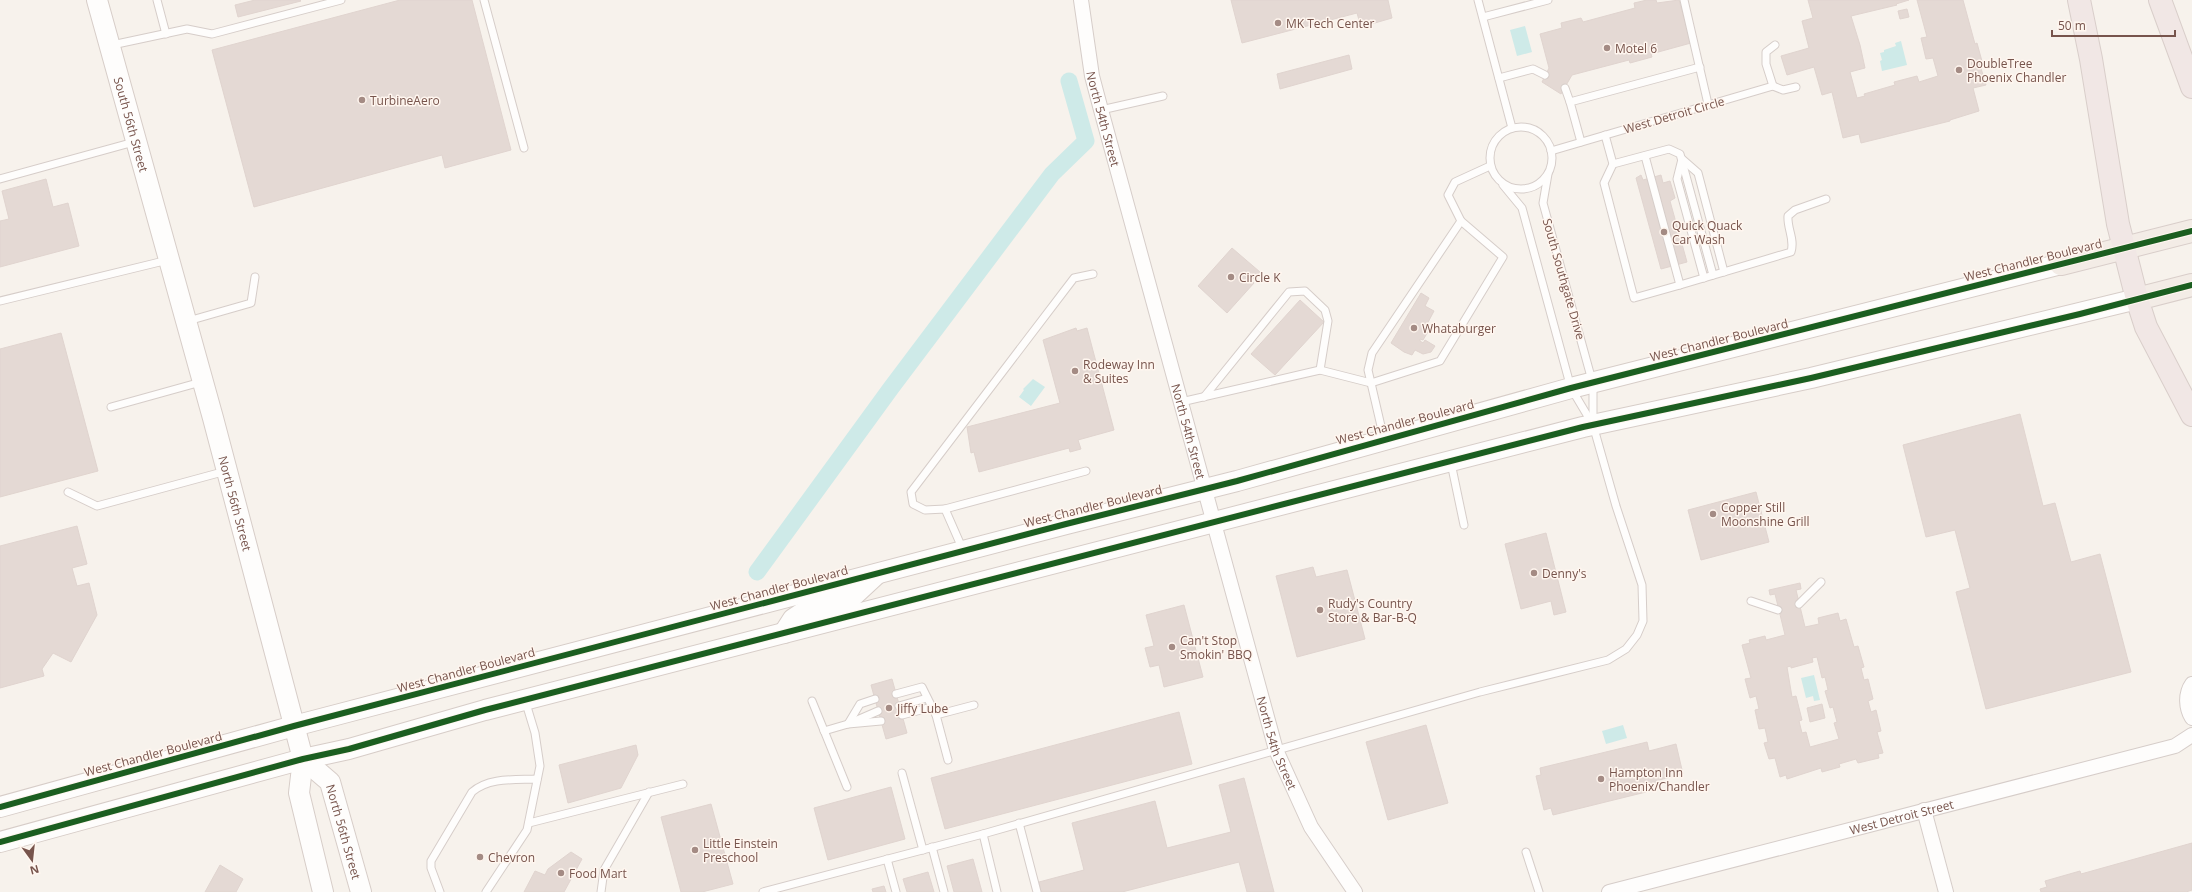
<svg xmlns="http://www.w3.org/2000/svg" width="2192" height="892" font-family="'Open Sans',sans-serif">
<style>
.water{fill:#ceeae8}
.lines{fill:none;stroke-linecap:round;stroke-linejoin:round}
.canal{stroke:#ceeae8;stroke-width:17}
.building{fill:#e4d9d4;stroke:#e0d4cf;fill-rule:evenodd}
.lane-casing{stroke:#d6cdc9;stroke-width:9}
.street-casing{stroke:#d6cdc9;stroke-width:16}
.secondary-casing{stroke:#d7cdc8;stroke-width:22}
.primary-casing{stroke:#d9ceca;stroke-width:24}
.highway-casing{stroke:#d9ceca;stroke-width:24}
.lane{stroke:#fefdfc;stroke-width:7}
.street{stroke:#fefdfc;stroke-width:14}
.secondary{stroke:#fefdfc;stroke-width:20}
.primary{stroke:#f3ece6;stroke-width:22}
.highway{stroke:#f1e7e5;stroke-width:22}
.cycleway-casing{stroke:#fff6ef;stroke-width:8}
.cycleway{stroke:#1b5e20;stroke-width:6}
.poi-dot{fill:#a48b84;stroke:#fff6ef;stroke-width:1.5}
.labels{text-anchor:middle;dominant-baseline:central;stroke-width:3;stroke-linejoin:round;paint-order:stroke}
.poi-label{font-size:12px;fill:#77544c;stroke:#fff6ef;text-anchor:start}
.street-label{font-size:12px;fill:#77544c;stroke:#fff6ef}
</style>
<rect width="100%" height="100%" fill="#f7f2ec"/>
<g class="water">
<path d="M1525,26L1532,52L1517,56L1510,30Z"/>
<path d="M1901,41L1907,65L1882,71L1880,61L1882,60L1880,53L1884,52V50L1896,46L1895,43Z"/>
<path d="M1033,379L1045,387L1031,406L1019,397L1024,390L1023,389Z"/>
<path d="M1814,675L1820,700L1814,701L1813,696L1806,698L1801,678Z"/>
<path d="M1623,725L1627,738L1606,744L1602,731Z"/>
</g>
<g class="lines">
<path class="canal" d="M757,572L891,388L1052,174L1086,141L1069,81"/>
</g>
<g class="building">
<path d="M255,0H300L301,1L238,17L235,5Z"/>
<path d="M400,0H472L511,150L445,168L442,155L254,207L212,50Z"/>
<path d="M1231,0H1388L1392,18L1361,27L1357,13L1242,43Z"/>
<path d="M1647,0H1656L1657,3L1679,0L1691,43L1651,54L1652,57L1630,63L1629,60L1572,75L1561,94L1542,82L1549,68L1540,34L1562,28L1561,23L1581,18L1583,22L1635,8L1634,3Z"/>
<path d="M1808,0H1909L1896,4L1897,5L1851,16L1860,45L1865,68L1850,72L1857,98L1865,96L1864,94L1895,85L1894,82L1917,76L1919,82L1938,76L1933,58L1926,59L1921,38L1927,37L1917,0H1963L1975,44L1977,43L1983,65H1980L1986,85L1973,88L1979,111L1950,120V121L1861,143L1859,134L1843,138L1832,92L1822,95L1814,67L1787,75L1781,56L1809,48L1802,21L1813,18Z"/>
<path d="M1907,9L1909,17L1900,19L1898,11Z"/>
<path d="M1349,55L1352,69L1280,89L1277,74Z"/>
<path d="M1641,175L1643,180L1661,175L1663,183L1670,181L1675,198L1670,201L1687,262L1661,269L1636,178Z"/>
<path d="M46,179L53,207L68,203L79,246L0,267V221L9,219L2,191Z"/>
<path d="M1232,248L1260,272L1251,281L1254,283L1227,313L1198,286Z"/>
<path d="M1421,293L1429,298L1425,306L1434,311L1425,328L1429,330L1423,340L1420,339V341L1423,343L1425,340L1435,346L1431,352L1423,354L1415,350L1412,355L1404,352L1391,343Z"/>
<path d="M1300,300L1324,322L1275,375L1251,354Z"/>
<path d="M1076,328L1077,331L1087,328L1114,430L1078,440L1081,449L1070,452L1069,448L979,472L974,452L971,453L967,427L1060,403L1043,340Z"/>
<path d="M61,333L98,471L0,497V349Z"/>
<path d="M2020,414L2043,506L2055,503L2071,562L2100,554L2131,672L1986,709L1956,592L1970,588L1955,530L1926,537L1903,445Z"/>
<path d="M1756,492L1769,542L1701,560L1688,510Z"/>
<path d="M77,526L87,564L72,568L77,586L89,583L97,615L71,662L53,653L42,669L44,676L0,688V546Z"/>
<path d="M1546,533L1566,612L1554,615L1551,601L1521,609L1505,544Z"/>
<path d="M1313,567L1316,577L1347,570L1365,639L1297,657L1276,576Z"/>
<path d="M1800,583L1801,589L1796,590L1805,627L1819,624L1818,618L1838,613L1840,621L1846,619L1854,647L1858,646L1864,667L1861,668L1864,680L1868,679L1873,699L1868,701L1871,712L1876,710L1881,731L1877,732L1883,753L1878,754L1879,758L1858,763L1856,759L1839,764L1840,767L1822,772L1821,768L1787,779L1786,775L1780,777L1775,758L1769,759L1764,743L1768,742L1765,728L1759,729L1755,710L1759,709L1756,696L1750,698L1745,679L1751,678L1742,645L1750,643L1749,640L1765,636L1766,640L1785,635L1775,594L1770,595L1769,590ZM1817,657L1822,678L1825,677L1828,690L1825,691L1830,708L1833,707L1837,722L1834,723L1839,739L1810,747L1806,732L1802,733L1799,721L1802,720L1796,696L1792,697L1787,667L1791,666V668L1813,662L1812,658Z"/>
<path d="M1184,605L1203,677L1164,687L1159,665L1150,667L1145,648L1154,646L1146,615Z"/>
<path d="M892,679L907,733L886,739L871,685Z"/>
<path d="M1822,704L1825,718L1810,722L1807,708Z"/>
<path d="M1179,712L1192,764L945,829L931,778Z"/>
<path d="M1426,725L1448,803L1388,820L1366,742Z"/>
<path d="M1647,742L1649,751L1676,744L1683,774L1655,781L1656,785L1645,787L1646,792L1553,815L1551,808L1544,810L1536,776L1541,775L1540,768Z"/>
<path d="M636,745L638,755L621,788L568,803L559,765Z"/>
<path d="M1244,778L1274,892H1247L1239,862L1122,892H1041L1039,882L1084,870L1072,823L1155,801L1167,848L1231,832L1219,785Z"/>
<path d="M891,787L905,839L828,860L814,808Z"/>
<path d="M711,804L733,884L702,892H681L661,817Z"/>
<path d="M2192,843V890L2186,892H2041L2040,889L2047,887L2045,881L2080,871L2081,874Z"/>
<path d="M571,852L582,859L564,892H524L535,871L545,875L548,869Z"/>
<path d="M973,859L982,892H954L947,866Z"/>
<path d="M220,865L243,879L236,892H205Z"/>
<path d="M928,872L934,892H907L903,879Z"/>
<path d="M884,886L886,892H873L872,889Z"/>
</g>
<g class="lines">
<defs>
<g id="lane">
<path d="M157,0L166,34"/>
<path d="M484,0L524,148"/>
<path d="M1478,0L1512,128"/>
<path d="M1684,0L1708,104"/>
<path d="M1483,17L1548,0"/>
<path d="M112,45L187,29L212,34L341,0"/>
<path d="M1499,78L1533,69L1545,75"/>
<path d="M1773,86L1766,64V52L1775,45"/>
<path d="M1565,88L1570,102"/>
<path d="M1101,110L1163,96"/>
<circle cx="1521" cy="158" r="31"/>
<path d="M1605,135L1613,164L1604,183L1634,298L1680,285L1645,156"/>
<path d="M1581,142L1570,102L1700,67"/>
<path d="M1551,151L1773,86L1783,90L1796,87"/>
<path d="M1613,164L1669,149L1680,154L1713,275"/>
<path d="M1548,174L1543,203L1593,384V423"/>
<path d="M0,179L134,142"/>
<path d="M1704,278L1677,179L1682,159L1698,173L1724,272"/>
<path d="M1680,285L1791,252C1795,239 1787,229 1788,216L1795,210L1826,199"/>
<path d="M0,301L168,260"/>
<path d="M188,321L251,303L255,277"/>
<path d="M1204,397L1289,292L1305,291L1325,310L1328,321L1320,370"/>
<path d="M1181,402L1320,370L1371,383L1440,361L1503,257L1461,221"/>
<path d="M111,407L201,382"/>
<path d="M1384,439L1368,370L1372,353L1461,221L1448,195L1455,182L1490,166"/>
<path d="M1451,463L1464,525"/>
<path d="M68,492L97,506L226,471"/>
<path d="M945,509L1086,471"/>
<path d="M963,550L945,509L925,510L913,504L911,492L1074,278L1093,274"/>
<path d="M1751,601L1778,610"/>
<path d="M1799,604L1821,582"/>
<path d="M896,694L922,687L936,715"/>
<path d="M812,701L847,787"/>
<path d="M899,706L927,698"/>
<path d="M902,715L932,707"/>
<path d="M855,721L878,711"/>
<path d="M848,724L881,721"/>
<path d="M824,731L848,724L860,704L875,699"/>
<path d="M948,760L936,715L974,705"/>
<path d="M902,773L923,850"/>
<path d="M529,823L683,784"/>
<path d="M1019,823L1037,892"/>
<path d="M983,834L997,892"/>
<path d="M932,847L944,892"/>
<path d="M1526,852L1539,892"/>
<path d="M887,859L896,892"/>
<path d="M440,892L431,868V861L472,792C489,777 516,780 537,779"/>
<path d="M486,892L527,830L540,766L535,733L525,700"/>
<path d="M601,892L604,870L649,792"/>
<path d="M763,892L983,834L1480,692L1608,660L1626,649L1637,635L1643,621L1642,585L1616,506L1593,425L1571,388L1522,208L1503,185"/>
</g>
<g id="street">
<path id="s1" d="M1081,0L1092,76L1101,110L1276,750L1311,827L1355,892"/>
<path d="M2192,684C2185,694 2186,708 2192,718"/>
<path d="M1924,810L1946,892"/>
<path id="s2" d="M1609,892L2175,746L2192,735"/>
</g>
<g id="secondary">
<path id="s3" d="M97,0L213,418L303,759L299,793L323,892"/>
<path d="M784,633L793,619L802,613L850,599L877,574"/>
<path id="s4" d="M303,759L330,782L361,892"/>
<path d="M0,807L294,726L1066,524L1237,481L1571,388L2061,264"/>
<path d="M0,842L303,759L349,749L485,710L1583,427L1811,378L2137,299"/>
</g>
<g id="primary">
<path d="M2061,264L2192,231"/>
<path d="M2137,299L2192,285"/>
</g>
<g id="highway">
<path d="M2079,0L2091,59L2118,224L2137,299L2146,327L2192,415"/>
<path d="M2160,0L2192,87"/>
</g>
</defs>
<use href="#lane" class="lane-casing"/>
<use href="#street" class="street-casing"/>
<use href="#secondary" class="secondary-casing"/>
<use href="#primary" class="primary-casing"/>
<use href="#highway" class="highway-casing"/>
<use href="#lane" class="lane"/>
<use href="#street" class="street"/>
<use href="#secondary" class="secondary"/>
<use href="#primary" class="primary"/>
<use href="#highway" class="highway"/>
<defs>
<g id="cycleway">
<path d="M0,807L294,726L1066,524L1237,481L1571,388L2192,231"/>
<path d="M0,842L303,759L349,749L485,710L1583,427L1811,378L2080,314L2192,285"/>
</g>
</defs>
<use href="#cycleway" class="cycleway-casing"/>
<use href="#cycleway" class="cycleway"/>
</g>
<g class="poi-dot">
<circle cx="1278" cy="23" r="4"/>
<circle cx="1607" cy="48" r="4"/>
<circle cx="1959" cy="70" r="4"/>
<circle cx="362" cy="100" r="4"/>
<circle cx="1664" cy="232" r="4"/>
<circle cx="1231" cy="277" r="4"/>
<circle cx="1414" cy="328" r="4"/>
<circle cx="1075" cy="371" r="4"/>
<circle cx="1713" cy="514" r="4"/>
<circle cx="1534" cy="573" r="4"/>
<circle cx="1320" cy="610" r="4"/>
<circle cx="1172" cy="647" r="4"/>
<circle cx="889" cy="708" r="4"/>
<circle cx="1601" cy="779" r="4"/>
<circle cx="695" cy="850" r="4"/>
<circle cx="480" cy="857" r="4"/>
<circle cx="561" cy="873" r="4"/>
</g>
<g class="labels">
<g class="poi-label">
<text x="1286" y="23">MK Tech Center</text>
<text x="1615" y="48">Motel 6</text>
<text x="1967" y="63">DoubleTree<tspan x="1967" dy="14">Phoenix Chandler</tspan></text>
<text x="370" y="100">TurbineAero</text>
<text x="1672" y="225">Quick Quack<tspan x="1672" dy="14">Car Wash</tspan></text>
<text x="1239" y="277">Circle K</text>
<text x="1422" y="328">Whataburger</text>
<text x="1083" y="364">Rodeway Inn<tspan x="1083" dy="14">&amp; Suites</tspan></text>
<text x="1721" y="507">Copper Still<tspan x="1721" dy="14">Moonshine Grill</tspan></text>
<text x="1542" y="573">Denny's</text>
<text x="1328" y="603">Rudy's Country<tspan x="1328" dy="14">Store &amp; Bar-B-Q</tspan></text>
<text x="1180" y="640">Can't Stop<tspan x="1180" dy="14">Smokin' BBQ</tspan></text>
<text x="897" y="708">Jiffy Lube</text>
<text x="1609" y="772">Hampton Inn<tspan x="1609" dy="14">Phoenix/Chandler</tspan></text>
<text x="703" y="843">Little Einstein<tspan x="703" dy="14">Preschool</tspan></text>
<text x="488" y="857">Chevron</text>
<text x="569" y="873">Food Mart</text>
</g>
<g class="street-label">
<text transform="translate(1674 115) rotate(-16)">West Detroit Circle</text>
<text stroke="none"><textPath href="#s1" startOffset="121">North 54th Street</textPath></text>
<text stroke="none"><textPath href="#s3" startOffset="129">South 56th Street</textPath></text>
<text transform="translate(2033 260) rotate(-14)">West Chandler Boulevard</text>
<text transform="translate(1564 279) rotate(74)">South Southgate Drive</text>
<text transform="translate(1719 340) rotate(-14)">West Chandler Boulevard</text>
<text transform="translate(1405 422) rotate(-15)">West Chandler Boulevard</text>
<text stroke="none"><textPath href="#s1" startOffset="445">North 54th Street</textPath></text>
<text stroke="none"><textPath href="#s3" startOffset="522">North 56th Street</textPath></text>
<text transform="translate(1093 506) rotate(-14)">West Chandler Boulevard</text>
<text transform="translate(779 588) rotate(-15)">West Chandler Boulevard</text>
<text transform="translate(466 670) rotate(-15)">West Chandler Boulevard</text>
<text stroke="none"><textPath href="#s1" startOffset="769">North 54th Street</textPath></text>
<text transform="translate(153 754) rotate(-15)">West Chandler Boulevard</text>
<text stroke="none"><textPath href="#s2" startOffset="302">West Detroit Street</textPath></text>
<text stroke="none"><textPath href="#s4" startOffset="87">North 56th Street</textPath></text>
</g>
</g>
<g transform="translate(32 860) rotate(165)" stroke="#fff6ef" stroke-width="3" paint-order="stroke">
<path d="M0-3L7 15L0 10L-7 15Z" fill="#77544c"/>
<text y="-6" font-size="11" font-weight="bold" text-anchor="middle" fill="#77544c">N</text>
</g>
<path d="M2052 30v6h123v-6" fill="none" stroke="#77544c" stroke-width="2"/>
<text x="2058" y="30" font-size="12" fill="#77544c" stroke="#fff6ef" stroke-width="3" paint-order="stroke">50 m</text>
</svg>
